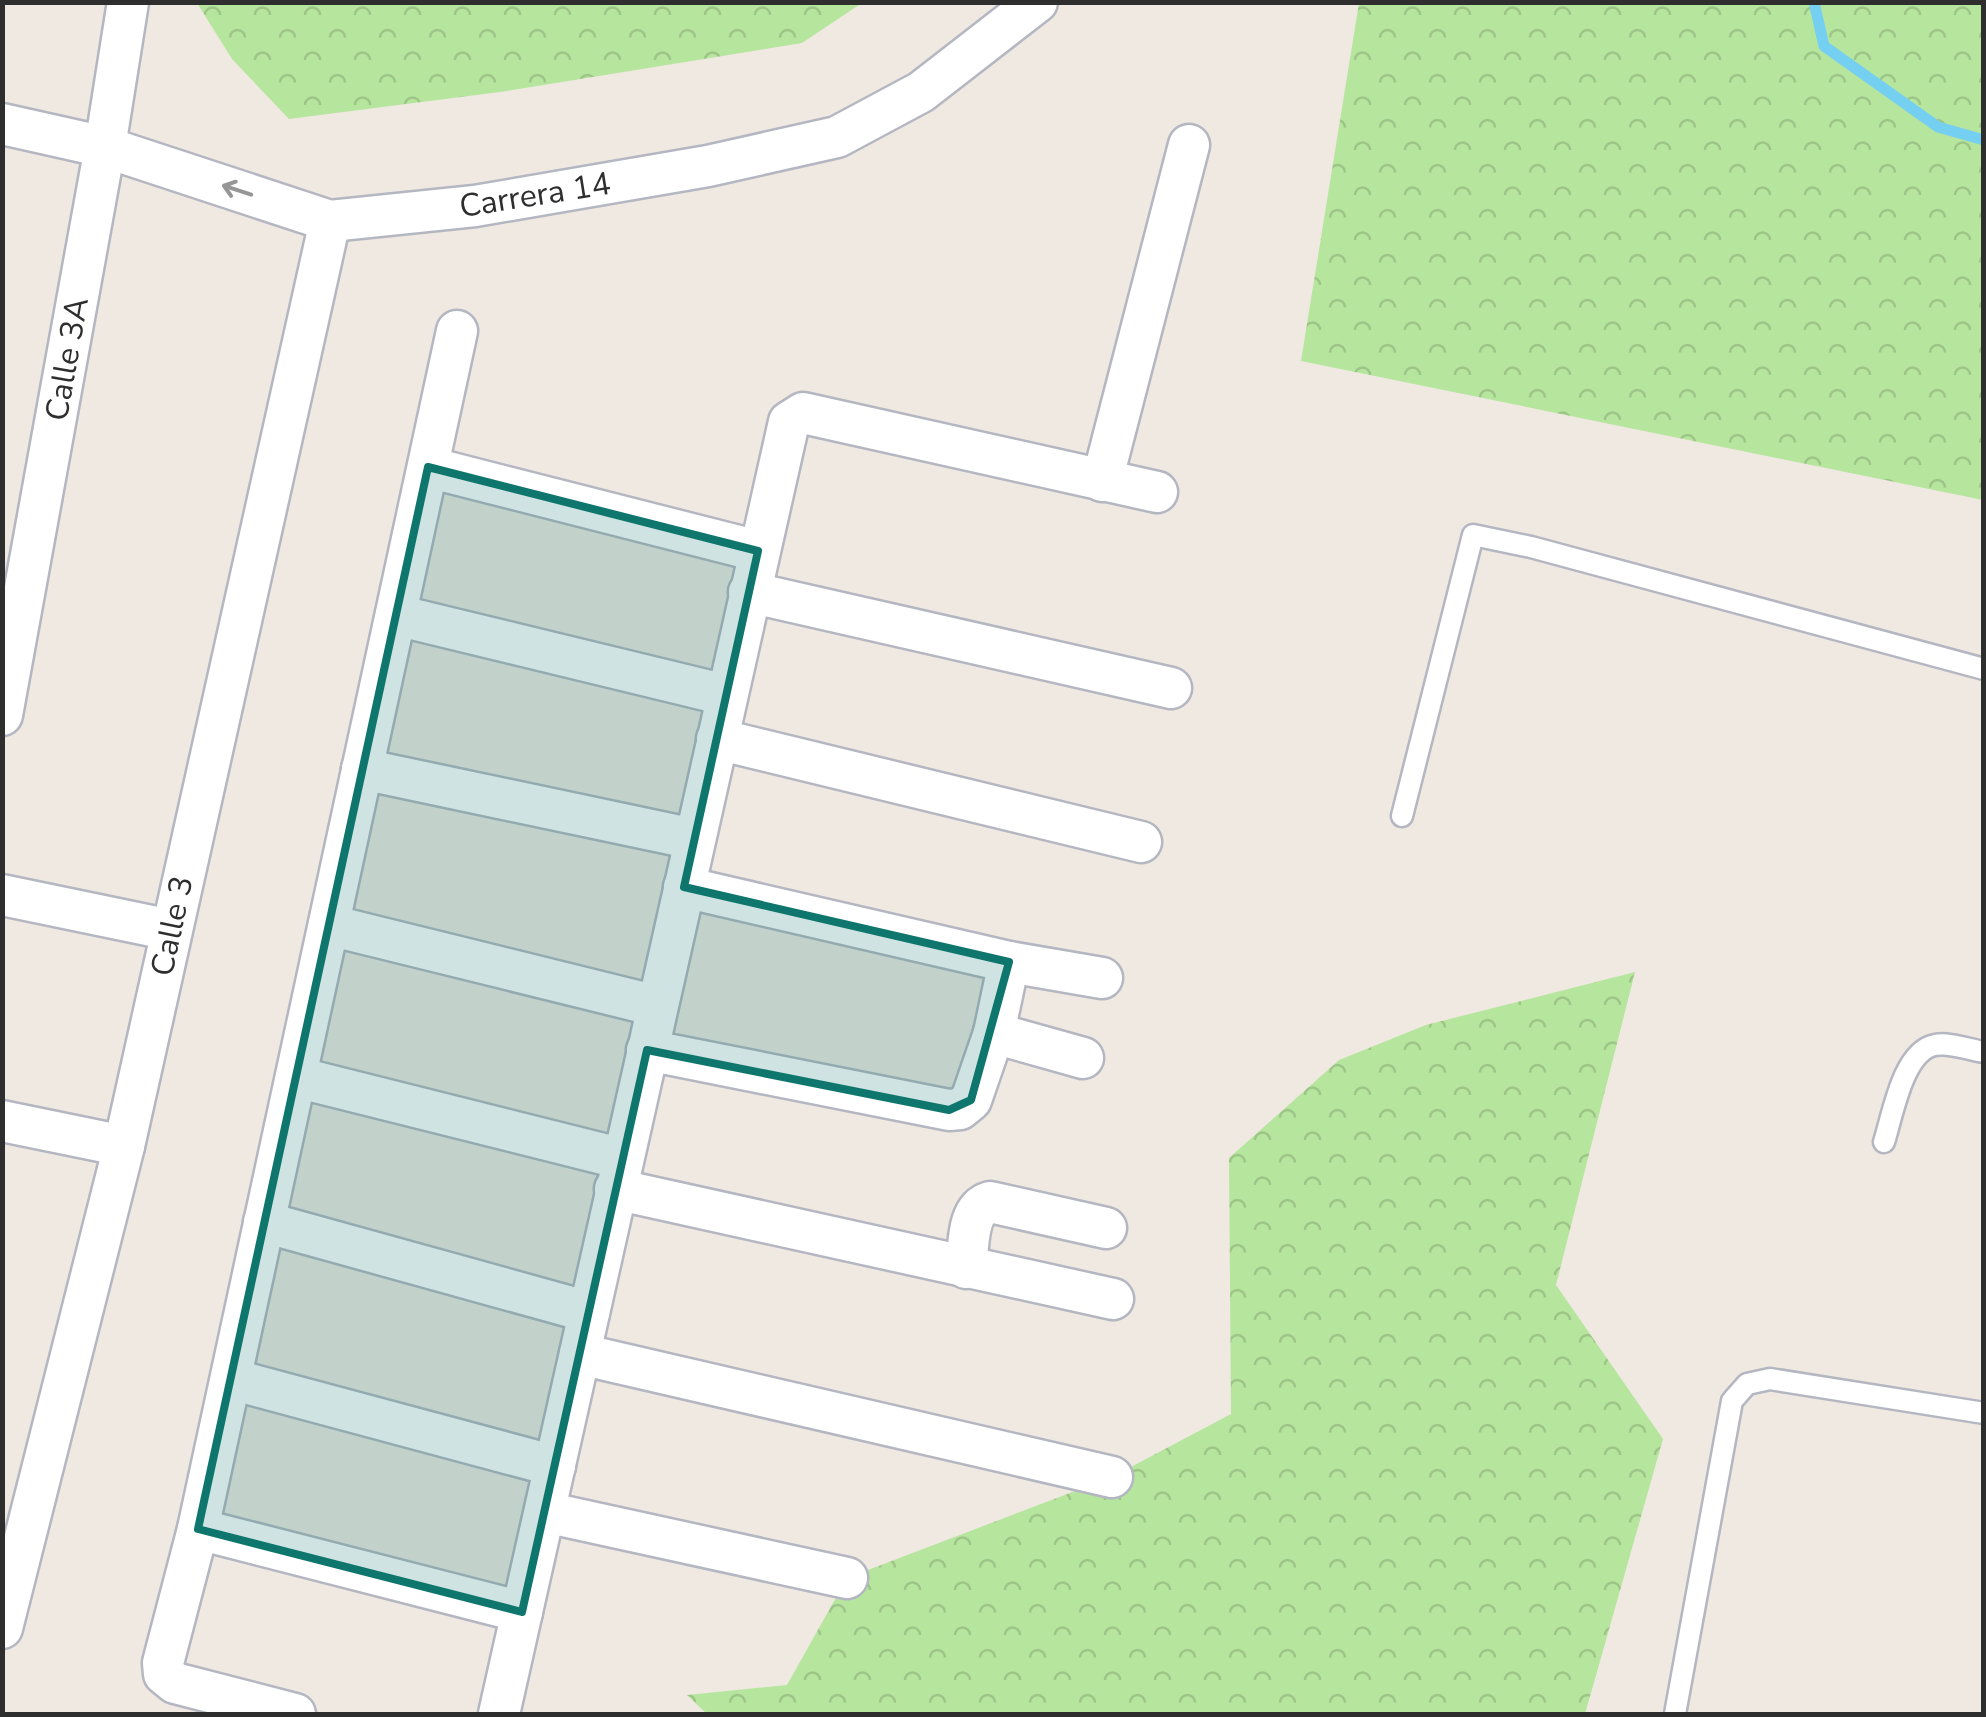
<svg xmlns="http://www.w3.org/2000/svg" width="1986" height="1717" font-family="'Nunito Sans',sans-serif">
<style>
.forest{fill:url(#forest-crowns)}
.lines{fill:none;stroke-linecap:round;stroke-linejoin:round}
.stream{stroke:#75cff0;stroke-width:11}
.lane-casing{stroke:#b4b7c1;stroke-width:25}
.street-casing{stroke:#b4b7c1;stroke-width:45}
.lane{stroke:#fff;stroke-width:20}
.street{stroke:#fff;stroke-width:40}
.oneway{stroke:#969696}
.marked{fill:#0f766e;fill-opacity:0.2;stroke:#0f766e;stroke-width:8;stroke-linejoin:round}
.labels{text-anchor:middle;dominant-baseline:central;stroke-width:8;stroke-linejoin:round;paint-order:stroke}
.street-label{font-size:32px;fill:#2e2e2e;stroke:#fff}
</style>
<defs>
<pattern id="forest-crowns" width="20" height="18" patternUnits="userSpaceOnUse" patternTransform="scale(2.5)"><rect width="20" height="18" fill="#b6e59e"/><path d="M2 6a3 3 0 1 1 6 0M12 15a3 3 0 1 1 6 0" fill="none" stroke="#9dc588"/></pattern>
</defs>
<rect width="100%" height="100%" fill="#efe9e1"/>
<g class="forest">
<path d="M197,3H862L802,43L500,92L289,119L232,59Z"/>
<path d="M1359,3H1983V500L1301,361Z"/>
<path d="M1635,972L1556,1285L1663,1439L1585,1714H707L687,1695L787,1685L847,1578L1112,1477L1231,1414L1229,1158L1339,1060L1426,1025Z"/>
</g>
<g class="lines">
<path class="stream" d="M1814,2L1824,46L1938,127L1984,140"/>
<defs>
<g id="lane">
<path d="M1402,816L1473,535L1531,547L1984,669"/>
<path d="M1884,1142C1893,1114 1903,1051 1935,1045C1949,1042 1970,1050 1984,1052"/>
<path d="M1675,1714L1732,1401L1747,1384L1770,1379L1984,1413"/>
</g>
<g id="street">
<path d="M2,124L105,147L330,221L475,206L708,166L837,137L921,92L1037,2"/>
<path d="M428,467L758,551"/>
<path d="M1102,481L1189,145"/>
<path d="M749,592L1171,688"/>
<path d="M396,615L726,695"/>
<path d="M2,715L105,147L128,2"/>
<path d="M717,739L1141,842"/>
<path d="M362,769L694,839"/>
<path d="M684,887L1009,962L1102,978"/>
<path d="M2,895L171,930"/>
<path d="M329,925L657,1006"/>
<path d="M994,1033L1083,1058"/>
<path d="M647,1050L949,1110L960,1109L971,1100L994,1033L1009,962"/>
<path d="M296,1077L623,1159"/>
<path d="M2,1121L124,1146"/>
<path d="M615,1189L1113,1299"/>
<path d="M264,1222L589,1312"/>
<path d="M966,1268C969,1247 966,1209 990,1202L1106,1228"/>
<path d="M580,1354L1112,1477"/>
<path d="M231,1379L555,1466"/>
<path d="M545,1512L847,1578"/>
<path d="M198,1529L522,1612"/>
<path d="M2,1628L124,1146L330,221"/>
<path d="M295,1714L175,1683L164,1674L163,1663L198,1529L457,331"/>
<path d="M499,1714L789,422L803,413L1157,492"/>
</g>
</defs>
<use href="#lane" class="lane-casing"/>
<use href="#street" class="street-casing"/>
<use href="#lane" class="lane"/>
<use href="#street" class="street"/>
</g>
<defs><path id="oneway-shaft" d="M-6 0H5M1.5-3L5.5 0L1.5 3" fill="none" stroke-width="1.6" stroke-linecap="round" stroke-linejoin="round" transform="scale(2.5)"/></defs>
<use class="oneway" href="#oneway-shaft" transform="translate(237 190) rotate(-162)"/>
<path class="marked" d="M428,467L758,551L684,887L1009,962L971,1100L949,1110L647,1050L522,1612L198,1529Z"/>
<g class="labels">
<g class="street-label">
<text transform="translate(535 195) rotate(-9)">Carrera 14</text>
<text transform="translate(67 359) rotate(-80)">Calle 3A</text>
<text transform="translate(172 926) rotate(-78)">Calle 3</text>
</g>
</g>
<rect width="1986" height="1717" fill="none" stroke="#2e2e2e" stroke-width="10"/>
</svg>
